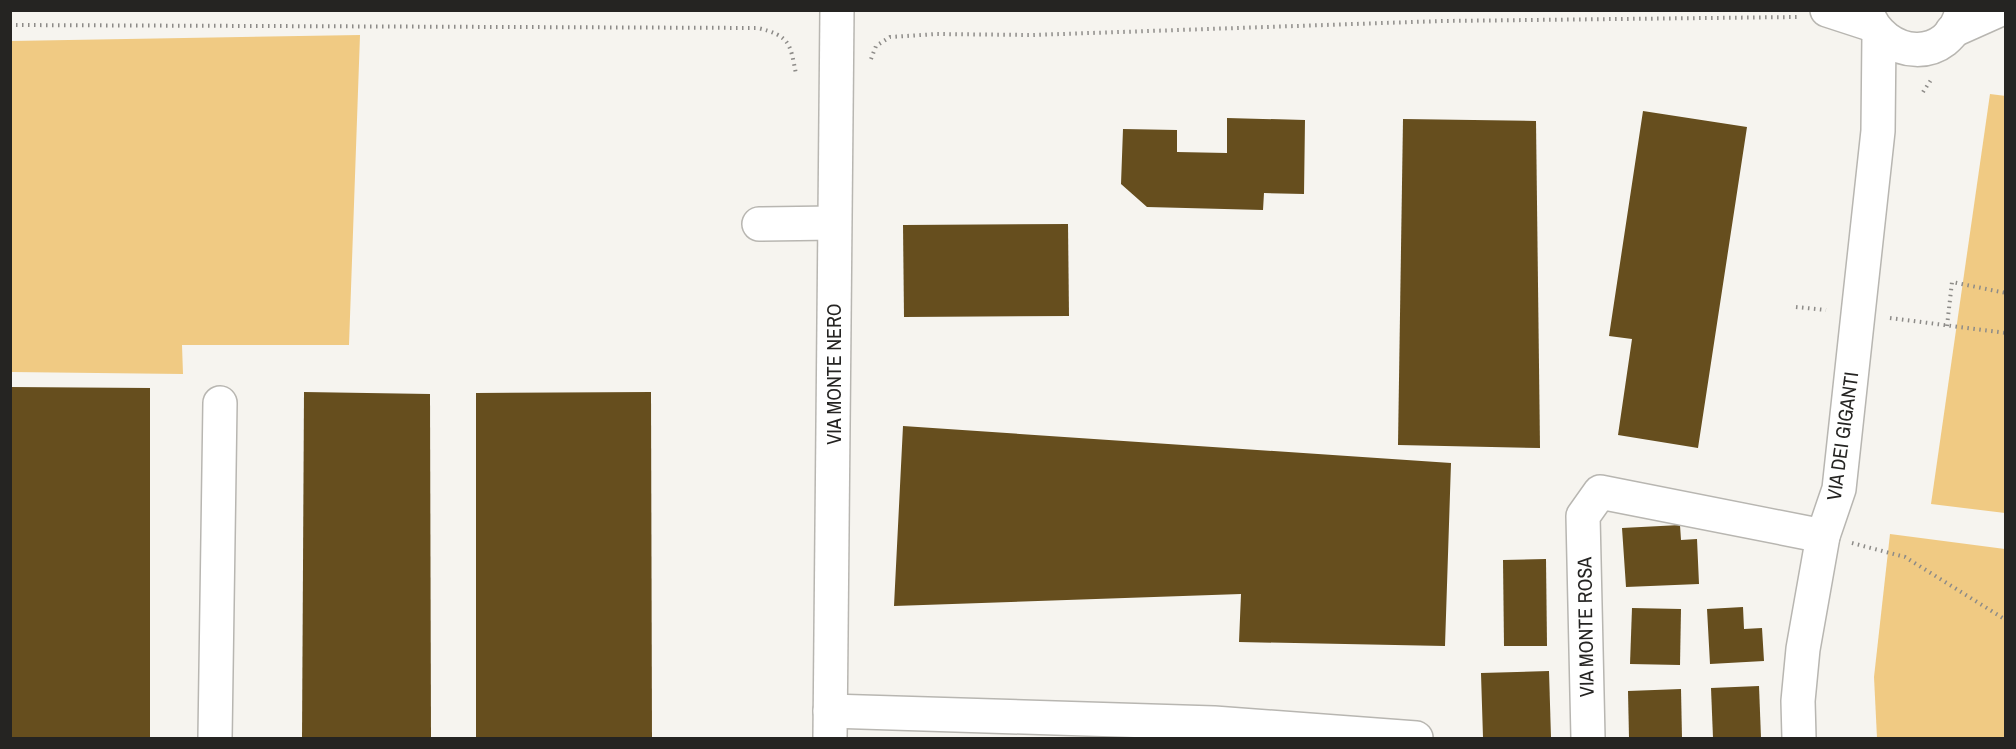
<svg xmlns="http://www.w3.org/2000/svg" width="2016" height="749" font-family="'Archivo Narrow',sans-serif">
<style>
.green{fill:#f0ca83}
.building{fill:#664e1e}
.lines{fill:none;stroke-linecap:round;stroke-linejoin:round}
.minor-casing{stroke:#b8b6b1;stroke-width:36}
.path{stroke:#8d8b88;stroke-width:4;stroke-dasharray:1.5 4.5;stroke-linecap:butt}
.minor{stroke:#fff;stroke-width:33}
.labels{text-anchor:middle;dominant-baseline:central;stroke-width:6;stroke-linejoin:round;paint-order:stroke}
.street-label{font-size:20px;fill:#252422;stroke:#fff}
</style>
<rect width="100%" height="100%" fill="#f6f4ef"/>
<g class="green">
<path d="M360,35L349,345H182L183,374L11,372V41Z"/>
<path d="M1990,94L2006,96L2005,513L1931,504Z"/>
<path d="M1890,534L2005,549V738H1877L1874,677Z"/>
</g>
<g class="building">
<path d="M1643,111L1747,127L1698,448L1618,435L1632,339L1609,336Z"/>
<path d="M1227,118L1305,120L1304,194L1264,193L1263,210L1147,207L1121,184L1123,129L1177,130V152L1227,153Z"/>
<path d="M1403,119L1536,121L1540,448L1398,445Z"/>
<path d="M1068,224L1069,316L904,317L903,225Z"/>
<path d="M10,387L150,388V738H10Z"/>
<path d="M304,392L430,394L431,738H302Z"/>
<path d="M651,392L652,738H476V393Z"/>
<path d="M903,426L1451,463L1445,646L1239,642L1241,594L894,606Z"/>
<path d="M1680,525L1681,540L1697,539L1699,584L1626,587L1622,528Z"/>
<path d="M1546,559L1547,646H1504L1503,560Z"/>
<path d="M1743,607L1744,629L1762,628L1764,661L1710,664L1707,609Z"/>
<path d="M1632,608L1681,609L1680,665L1630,664Z"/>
<path d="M1549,671L1551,738H1483L1481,673Z"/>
<path d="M1759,686L1761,738H1713L1711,688Z"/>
<path d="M1681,689L1682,738H1629L1628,691Z"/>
</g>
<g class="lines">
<defs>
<g id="minor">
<path d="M1827,10L1870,24"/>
<path d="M1866,10C1883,60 1950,65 1962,10"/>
<path d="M1952,31L1999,10"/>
<path d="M759,224L834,223"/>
<path d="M830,711L1214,723L1416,738"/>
<path d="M215,738L220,403"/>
<path d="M830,738L837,10"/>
<path d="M1588,738L1583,516L1600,492L1823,536"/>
<path d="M1799,738L1798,701L1803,649L1823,536L1839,489L1858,314L1878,131L1879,35"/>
</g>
</defs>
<use href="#minor" class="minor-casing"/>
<g class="path">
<path d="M10,25L758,28C790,36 790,43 796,74"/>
<path d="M871,59L876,46L890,37L937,34L1032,35L1442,21L1797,17"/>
<path d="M1923,92L1931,80"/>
<path d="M1796,307L1826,310"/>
<path d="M1890,318L2006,333"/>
<path d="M1947,326L1952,282L2006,293"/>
<path d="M1852,543L1905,557L2006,620"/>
</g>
<use href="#minor" class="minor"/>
</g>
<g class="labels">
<g class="street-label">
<text transform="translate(833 374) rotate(-90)">VIA MONTE NERO</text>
<text transform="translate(1842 436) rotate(-82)">VIA DEI GIGANTI</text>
<text transform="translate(1585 627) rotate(-91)">VIA MONTE ROSA</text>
</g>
</g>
<rect width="2016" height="749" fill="none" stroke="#252422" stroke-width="24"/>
</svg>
